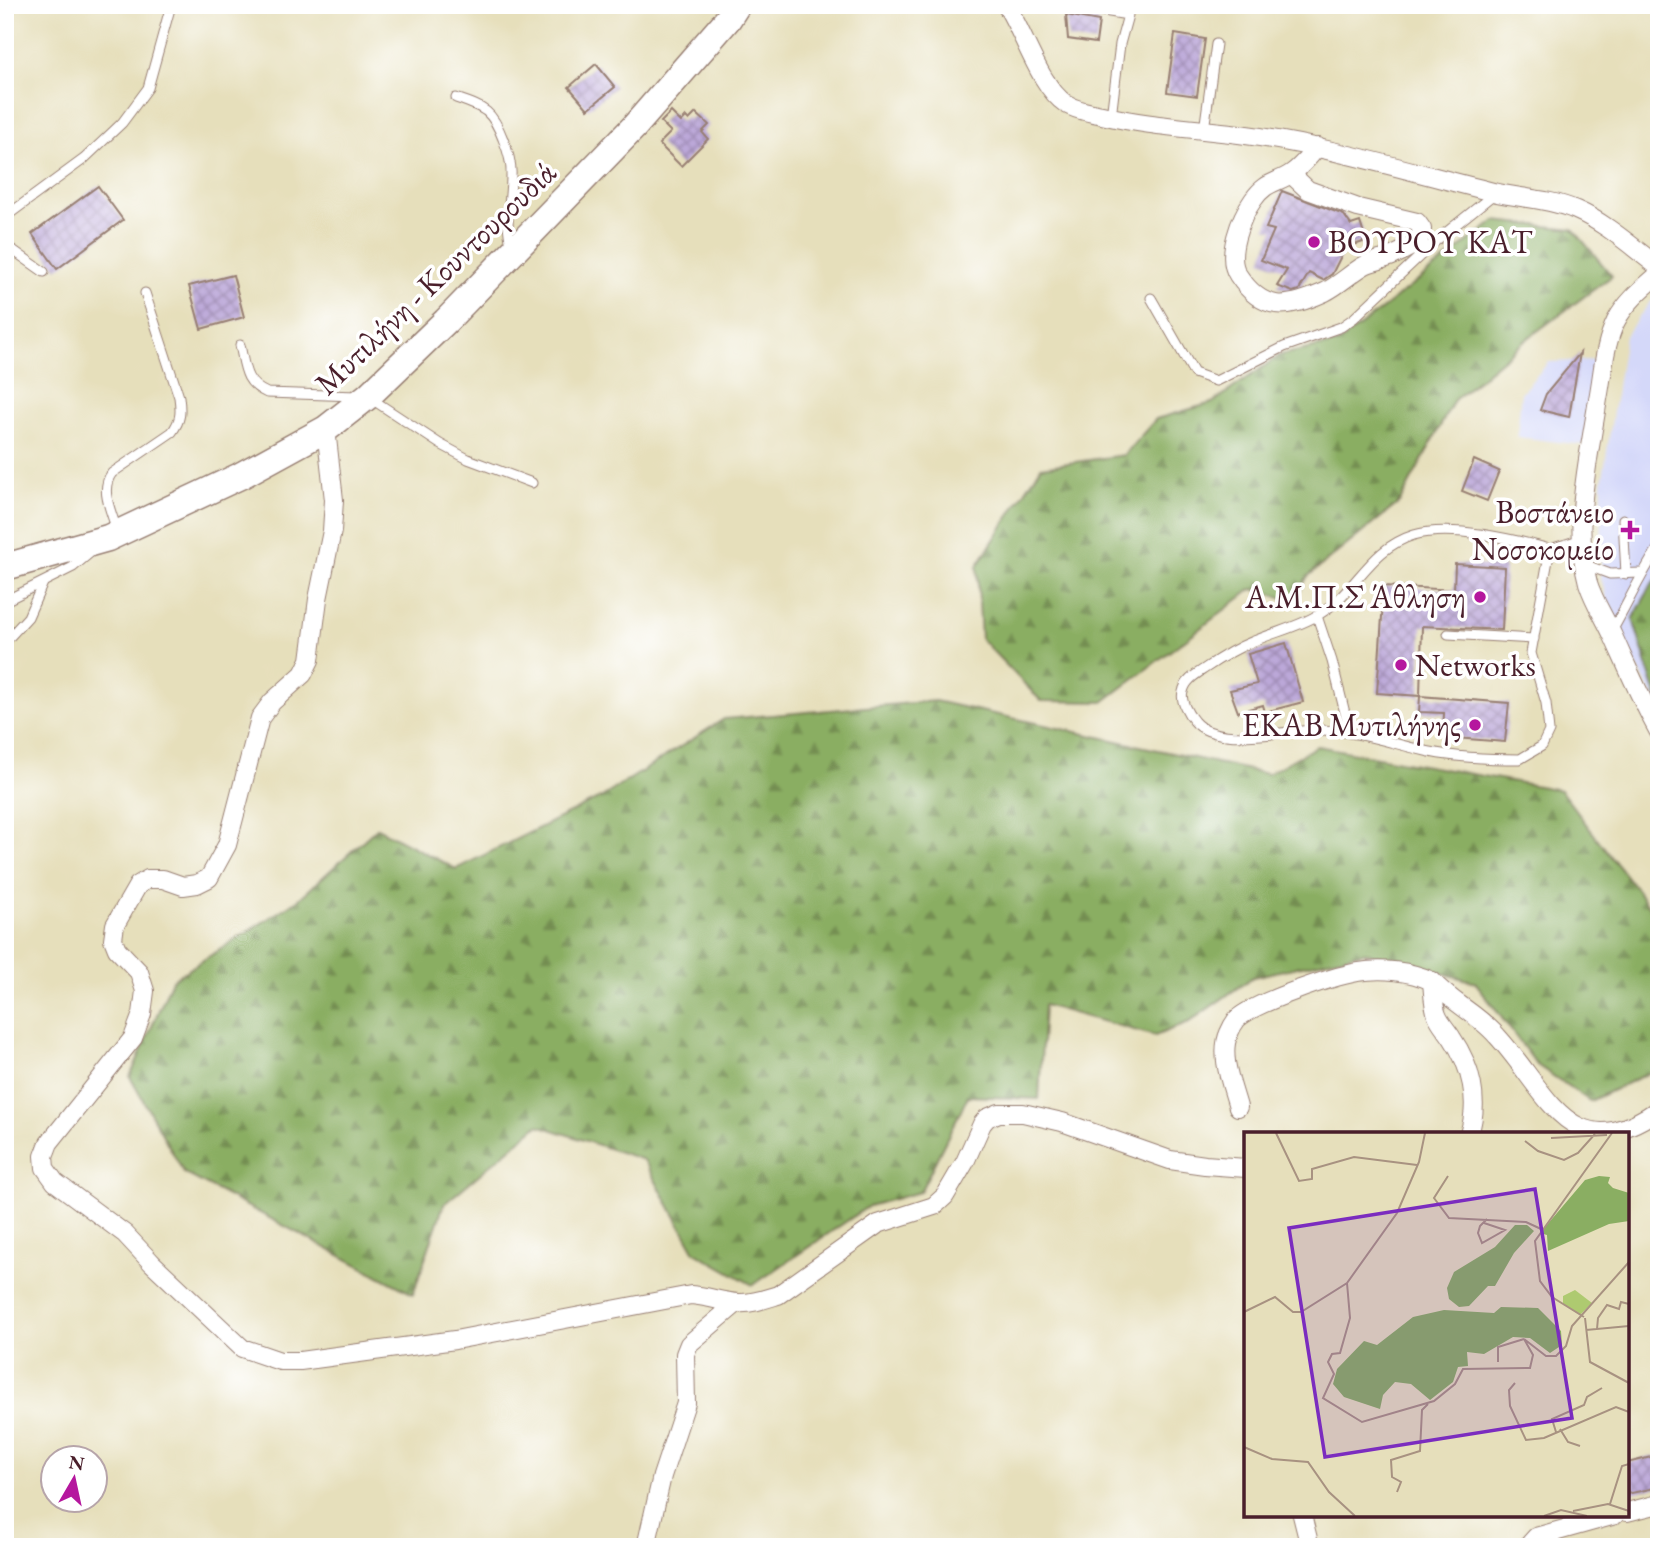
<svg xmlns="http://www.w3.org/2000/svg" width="1664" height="1552" font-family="'EB Garamond',serif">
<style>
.built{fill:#d4d8f9}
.forest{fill:url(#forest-firs);stroke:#6a6646;stroke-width:2}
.building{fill:url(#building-cross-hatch)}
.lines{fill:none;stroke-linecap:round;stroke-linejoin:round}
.lane-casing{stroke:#987f73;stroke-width:11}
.street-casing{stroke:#987f73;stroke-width:20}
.secondary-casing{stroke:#987f73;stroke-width:29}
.lane{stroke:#fff;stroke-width:9}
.street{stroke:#fff;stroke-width:18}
.secondary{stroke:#fff;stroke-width:26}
.poi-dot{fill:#b5179e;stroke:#fff;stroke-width:2.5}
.labels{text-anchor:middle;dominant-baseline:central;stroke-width:7;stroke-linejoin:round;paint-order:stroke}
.poi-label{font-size:32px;fill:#4a1f2b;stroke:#fff;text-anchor:end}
.street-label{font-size:32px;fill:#4a1f2b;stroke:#fff}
.inset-road{fill:none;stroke:#a89281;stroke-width:2}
.view{fill:#7b2cbf;fill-opacity:0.15;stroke:#7b2cbf;stroke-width:3.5}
.inset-edge{fill:none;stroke:#4a1f2b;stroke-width:3.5}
</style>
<defs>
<pattern id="forest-firs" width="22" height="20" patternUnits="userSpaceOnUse" patternTransform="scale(1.75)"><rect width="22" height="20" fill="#8aae62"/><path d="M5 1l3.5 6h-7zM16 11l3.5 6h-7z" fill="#738d51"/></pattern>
<pattern id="building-cross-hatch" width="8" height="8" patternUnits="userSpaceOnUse" patternTransform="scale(1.75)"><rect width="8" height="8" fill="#bca8d9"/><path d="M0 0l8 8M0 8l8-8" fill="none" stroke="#9b88b0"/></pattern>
</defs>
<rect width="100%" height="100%" fill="#fff"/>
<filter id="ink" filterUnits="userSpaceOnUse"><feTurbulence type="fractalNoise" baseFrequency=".0143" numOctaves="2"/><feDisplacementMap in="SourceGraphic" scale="14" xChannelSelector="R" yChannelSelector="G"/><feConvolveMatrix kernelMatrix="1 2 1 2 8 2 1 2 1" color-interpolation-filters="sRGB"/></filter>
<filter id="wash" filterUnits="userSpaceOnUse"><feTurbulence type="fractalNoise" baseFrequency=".00686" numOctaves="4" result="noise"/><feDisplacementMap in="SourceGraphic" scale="28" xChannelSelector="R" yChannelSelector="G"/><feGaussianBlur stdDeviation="1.57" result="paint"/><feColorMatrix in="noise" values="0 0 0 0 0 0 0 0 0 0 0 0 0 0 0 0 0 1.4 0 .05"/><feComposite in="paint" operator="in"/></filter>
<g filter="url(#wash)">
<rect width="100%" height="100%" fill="#e6dfbb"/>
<g class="built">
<path d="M1651,301L1659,303V708L1612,618L1601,578L1602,483L1625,336Z"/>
<path d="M1596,360L1584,445L1517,437L1521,393L1549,362Z"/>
</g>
<g class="forest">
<path d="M1495,221L1573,229L1612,276L1532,335L1454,400L1400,502L1307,577L1295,601L1252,589L1103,702L1041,701L981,639L977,566L1041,467L1124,455L1156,419L1212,403L1280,355L1338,343Z"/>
<path d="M1659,578V705L1633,619L1652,584Z"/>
<path d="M935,701L1267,774L1317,746L1560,790L1659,919V1068L1590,1101L1537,1065L1475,982L1364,952L1253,977L1189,1022L1155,1036L1044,1005L1039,1099L968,1096L920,1192L869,1206L753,1285L695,1252L644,1160L538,1125L444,1204L413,1294L184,1173L130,1077L172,980L299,899L377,828L456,869L602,797L724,719Z"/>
</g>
<g id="blocks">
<g class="building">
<path d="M1066,15L1099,21L1096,43L1068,39Z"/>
<path d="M1175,34L1205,39L1197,96L1167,92Z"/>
<path d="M596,64L615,87L588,109L569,87Z"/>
<path d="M671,112L681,122L686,117L689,120L696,113L709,125L702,132L708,139L681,166L659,144L671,132L661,122Z"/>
<path d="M98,186L123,220L57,269L32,234Z"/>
<path d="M1282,191L1344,215L1351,225L1360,222L1366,241L1345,248L1332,274L1323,280L1309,273L1299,290L1293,292L1277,286L1287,270L1261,260L1274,230L1266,228Z"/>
<path d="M233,275L244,317L201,329L189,286Z"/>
<path d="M1580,353L1569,417L1540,410L1546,394Z"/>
<path d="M1474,460L1499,471L1487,501L1462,491Z"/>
<path d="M1455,564L1505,567L1502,630L1422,626L1420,696L1509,703L1505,742L1443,737L1444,713L1419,712L1420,696L1377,693L1384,586L1454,590Z"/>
<path d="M1286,643L1303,702L1265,712L1263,705L1238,712L1230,690L1257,684L1248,654Z"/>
<path d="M1659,1455V1487L1627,1494V1463Z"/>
</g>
</g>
</g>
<g filter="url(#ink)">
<use href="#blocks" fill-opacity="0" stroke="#987f73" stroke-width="2"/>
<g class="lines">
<defs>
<g id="lane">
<path d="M1067,5L1128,15L1120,44L1111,117"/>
<path d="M456,98C485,108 492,110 503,139C508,151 512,163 511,176C511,201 504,223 512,247"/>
<path d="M1204,130L1216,44"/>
<path d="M5,217L84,159L122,123L148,88L171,5"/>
<path d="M5,242L10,248L44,272"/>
<path d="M1151,298L1194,373L1216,381L1284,347L1341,327L1354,318L1438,239L1494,194"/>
<path d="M240,345C245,367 244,383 267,393L357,396"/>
<path d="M370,398L440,444L468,459L532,483"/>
<path d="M1623,519L1626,574"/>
<path d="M117,531C112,512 99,490 112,473L172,432C181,420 181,412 179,397L145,293"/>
<path d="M1550,549C1513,539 1451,524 1414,535C1368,549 1356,593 1318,615C1298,627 1275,632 1254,641C1236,648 1220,658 1204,669C1195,675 1185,681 1183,692C1180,701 1188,714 1194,721C1216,748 1284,730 1316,730C1356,730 1393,744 1430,752C1459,758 1491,759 1520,759L1542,746L1549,731L1546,703L1531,653L1550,549L1582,539"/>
<path d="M1586,565L1610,574L1642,573"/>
<path d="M5,601L73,567L91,552"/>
<path d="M1317,616L1332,661L1350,733"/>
<path d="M1612,631C1628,603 1641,574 1659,547"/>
<path d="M1448,634L1534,639"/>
<path d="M5,642L28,617L43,583"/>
</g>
<g id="street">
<path d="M1006,5C1024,33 1040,87 1066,104C1077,111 1090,112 1102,115C1147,126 1193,128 1239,134C1325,145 1408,171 1493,192C1519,198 1551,199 1576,210C1606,223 1632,247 1659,267"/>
<path d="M1291,174L1308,190L1358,208L1417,222L1422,229L1419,242C1410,247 1400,253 1390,257C1382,260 1373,261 1365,265C1351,273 1339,285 1325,292C1287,309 1263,313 1238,275C1225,256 1241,217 1253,200C1266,181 1276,184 1292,173C1301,167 1310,155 1318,147"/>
<path d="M1659,274C1643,288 1626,302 1616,321C1604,345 1603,373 1598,399C1589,458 1572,524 1588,583C1594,602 1605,618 1613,636C1628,669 1641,700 1659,732"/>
<path d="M326,429L334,500L332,531L318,599L310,660L303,674L272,702L260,718L227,845L209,878L197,884L183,886L163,879H148L138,885L115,925L113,939L117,949L139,972L145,991L142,1014L133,1038L49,1143L44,1156L45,1168L55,1182L125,1234L152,1263L242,1348L280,1361H300L455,1340L691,1295C707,1296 722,1302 738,1303C751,1304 765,1299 778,1295L878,1224L934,1206L945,1196L965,1162L982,1124L987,1118L999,1113H1023L1062,1122L1170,1160L1205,1165L1246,1168"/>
<path d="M1238,1107C1232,1085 1219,1055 1229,1033C1231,1028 1234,1023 1237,1019C1256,1002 1331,977 1358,972C1382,968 1410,971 1432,981"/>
<path d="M1469,1134C1480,1101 1471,1066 1452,1038C1447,1030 1440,1023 1437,1015C1433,1005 1433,992 1432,981C1452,1003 1478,1014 1497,1036C1548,1091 1570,1172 1659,1109"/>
<path d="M1627,1512L1659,1504"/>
<path d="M1302,1515L1310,1547"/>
<path d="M646,1547L662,1476L686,1403L685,1354L689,1344L737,1303"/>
<path d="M1527,1547L1536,1537L1615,1515"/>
</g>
<path id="secondary" d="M5,567L108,538L240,476L326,429L368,396L446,321L634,127L728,19L737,5"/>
</defs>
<use href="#lane" class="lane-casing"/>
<use href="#street" class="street-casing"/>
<use href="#secondary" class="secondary-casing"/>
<use href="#lane" class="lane"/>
<use href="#street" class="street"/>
<use href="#secondary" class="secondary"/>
</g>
</g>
<g class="poi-dot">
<circle cx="1314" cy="242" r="7"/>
<path d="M1626.5 519.5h7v7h7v7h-7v7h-7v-7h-7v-7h7z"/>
<circle cx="1480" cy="597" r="7"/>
<circle cx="1401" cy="665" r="7"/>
<circle cx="1475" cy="725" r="7"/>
</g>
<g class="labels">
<g class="poi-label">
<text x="1328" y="242" text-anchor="start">ΒΟΥΡΟΥ ΚΑΤ</text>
<text x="1614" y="512">Βοστάνειο<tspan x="1614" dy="37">Νοσοκομείο</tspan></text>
<text x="1466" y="597">Α.Μ.Π.Σ Άθληση</text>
<text x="1415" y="665" text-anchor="start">Networks</text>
<text x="1461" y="725">ΕΚΑΒ Μυτιλήνης</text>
</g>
<g class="street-label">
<text transform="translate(435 278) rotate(-44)">Μυτιλήνη - Κουντουρουδιά</text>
</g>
</g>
<g transform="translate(1244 1132)">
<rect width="385" height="385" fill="#e6dfbb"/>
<path d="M355,44L366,45L364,51L369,56L385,61V89L365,92L304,119L303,103L296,101L341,48ZM271,93H283L290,99L270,121L251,154H244L225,174L215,175L205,167L203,156L210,140L251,115ZM257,175L294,176L317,199L318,213L306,221L286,206L269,205L240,222L223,220L224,234L214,235L209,250L186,268L167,252L151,250L139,263L136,277L100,265L89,252L93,237L120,209L133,213L169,185L200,178L250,181Z" fill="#8aae62"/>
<path d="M331,158L348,171L336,183L319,172V164Z" fill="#aeca70"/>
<path class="inset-road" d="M32,1L55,49L68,47V37L110,25L173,33M307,6L363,3M281,9L294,19L320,28L334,21L351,2M204,44L190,66L205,86L282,90L297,97M240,91L261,98L238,111L234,101L236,94L243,87M103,151L106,186L96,221L88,222L84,230L90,242L79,266L118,290L190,269L211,252L219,237L286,236L289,223L280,207L302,224H312L322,214L328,194L385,130M0,180L31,165L49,180H57L103,151L153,81L175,30L181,1M340,185L308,165L296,149L291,109L368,1M341,186L346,230L385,251M353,197L354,186L363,173L375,177L377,170L385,172M342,198L385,194M254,230V215L280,207M271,251L265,258L266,274L282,308L300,306L372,275L385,280M316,297L324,310L336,314M312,300L308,287L340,273L343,265L358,256M0,315L28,327L64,330L85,360L111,384M153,360L157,350L148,345L147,328L176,319L178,278L184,272M366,372L378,334L385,332M329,379L364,372L385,379M300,384L317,378L343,384"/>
<path class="view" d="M291,57L328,286L81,325L45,96Z"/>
<rect width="385" height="385" class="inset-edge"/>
</g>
<rect width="1664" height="1552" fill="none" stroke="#fff" stroke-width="28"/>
<g transform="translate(74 1479) rotate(9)"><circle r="33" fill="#ffffff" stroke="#b7a5aa" stroke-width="2"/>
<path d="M0-5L12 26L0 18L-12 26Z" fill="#b5179e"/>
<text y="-10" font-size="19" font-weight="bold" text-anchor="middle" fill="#4a1f2b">N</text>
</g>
</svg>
